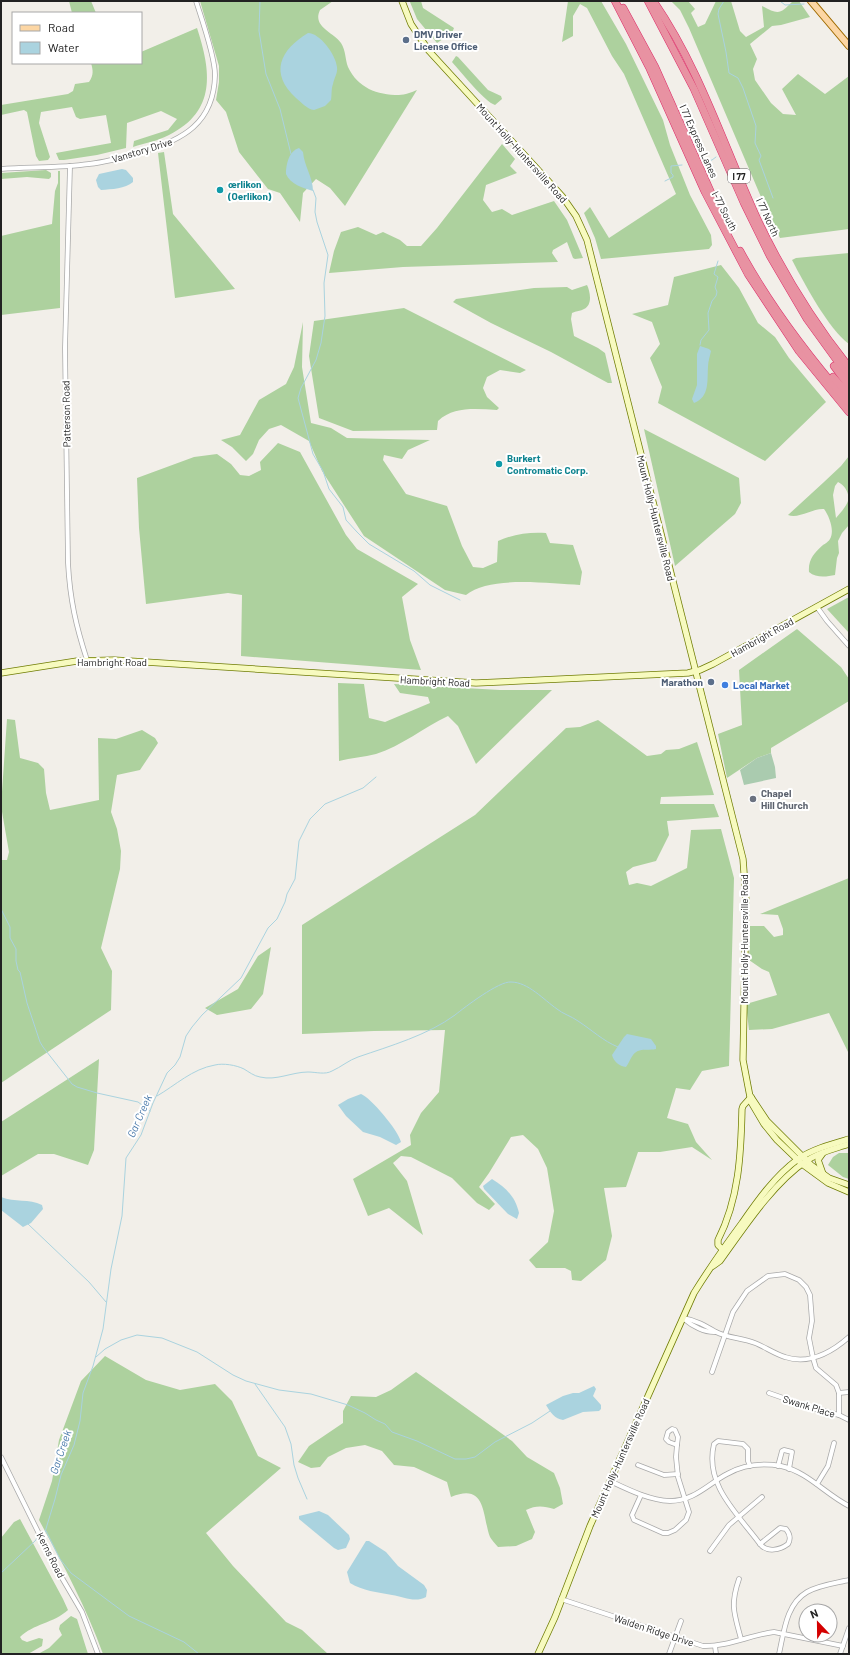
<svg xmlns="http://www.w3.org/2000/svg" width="850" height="1655" font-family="Barlow,sans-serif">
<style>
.forest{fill:#add19e;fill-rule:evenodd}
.cemetery{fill:#aacbaf}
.water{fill:#aad3df}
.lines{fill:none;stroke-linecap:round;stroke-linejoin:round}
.stream{stroke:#aad3df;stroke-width:1}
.street-casing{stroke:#a9a9a9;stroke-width:5.5}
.secondary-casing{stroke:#707d05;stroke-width:7}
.primary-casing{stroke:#a06b00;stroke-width:8}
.highway-casing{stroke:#dc2a67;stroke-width:8}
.street{stroke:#fff;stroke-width:4}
.secondary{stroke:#f7fabf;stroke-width:5.5}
.primary{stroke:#fcd6a4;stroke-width:6}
.highway{stroke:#e892a2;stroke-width:7}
.service-dot{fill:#5c6f8a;stroke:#fff;stroke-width:1.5}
.culture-dot{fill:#0f9aa8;stroke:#fff;stroke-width:1.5}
.shop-dot{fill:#3f7fe0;stroke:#fff;stroke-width:1.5}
.worship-dot{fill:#6b7280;stroke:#fff;stroke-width:1.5}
.labels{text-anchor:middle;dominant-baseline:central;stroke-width:4;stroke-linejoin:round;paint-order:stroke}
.shield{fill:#fff;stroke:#646464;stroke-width:1}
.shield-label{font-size:9px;font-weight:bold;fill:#222}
.service-label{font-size:10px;font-weight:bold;fill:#4e5e75;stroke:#fff;text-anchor:start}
.street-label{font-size:10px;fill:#222;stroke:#fff}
.culture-label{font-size:10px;font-weight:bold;fill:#0d838f;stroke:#fff;text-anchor:start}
.shop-label{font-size:10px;font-weight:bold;fill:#366cbe;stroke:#fff;text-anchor:start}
.worship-label{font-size:10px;font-weight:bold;fill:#5b616d;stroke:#fff;text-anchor:start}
.water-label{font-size:11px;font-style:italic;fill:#4a7aab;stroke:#fff}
</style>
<rect width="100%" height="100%" fill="#f2efe9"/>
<g class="forest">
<path d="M69,1H91L96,13H72Z"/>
<path d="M200,1H333L320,10C312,27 333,32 341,43C346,51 345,59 348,67C358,88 377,95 399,95C405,95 412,92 417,90L345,206L330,188L316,179L303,193L300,222L280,193L268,189L239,152L226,112L216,100L219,82V66Z"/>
<path d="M413,1H421L423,8L454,28L452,33L437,43L417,19L410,2Z"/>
<path d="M568,1H601L626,44L663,120L670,145L690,195L711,235L712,245L709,249L601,259L595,238L584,213L590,207L609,238L676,194L624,74L612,56L587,8L580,4L573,16V36L562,42Z"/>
<path d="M671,1H688L695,9L691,13L698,27L705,24L716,1H731L740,31L746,37L764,27L762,6C779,15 780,14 793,1H799L810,17L781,25L772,26L750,44L757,59L753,69L755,80L771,103L783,114L796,115L782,89L798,74L825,94L849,76V229L780,238L761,197L689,28L680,10Z"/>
<path d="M197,28C211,71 217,111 169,135C158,141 145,143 133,147L134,141L168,130L177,119L161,111L127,123L126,148L97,155L64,160H59L56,153L111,143L106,115L80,119L76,117L72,107L41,112L39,123L50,157L48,160L39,161L36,156L27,112L24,110L1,115V105L68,94L73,91L75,84L89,82C94,75 93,70 91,63H141V52Z"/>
<path d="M456,56L458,57L488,90L501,96L502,99L495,105C485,102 460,71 452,62Z"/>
<path d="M502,144L515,159L510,166L517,173L486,185L483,200L492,212L502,209L512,215L554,201L567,220L583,258L575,259L573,258L567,242L553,250L552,253L558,262L403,267L329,273L334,251L341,232L358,227L376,235L383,232L400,240L407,246H421L437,228Z"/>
<path d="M164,152L173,214L235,289L175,298L158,153Z"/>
<path d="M46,170L51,173V177L49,179L27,177L1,179V173Z"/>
<path d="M58,171H60V308L1,315V236L52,224L55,191L58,183Z"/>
<path d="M849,253V344C829,330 804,283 792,260L796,258Z"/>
<path d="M721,265L739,288L758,323L775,337L789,358L826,402L765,461L658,403L662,387L650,358L660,344L652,322L632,314L668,305L674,277Z"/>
<path d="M587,285C590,291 593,305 584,309C581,311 576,311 572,313L571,319L574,336L598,348L605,353L612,383H608L551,352L491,323L453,302L456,299L534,288L567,287L572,290Z"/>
<path d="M404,308L526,370L520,373L500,370L487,377L483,388L487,397L499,408L497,410C476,409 454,406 438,421L437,430L353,431L319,418L309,356L314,321Z"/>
<path d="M303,322L302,367L311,423L331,428L347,438L430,440L408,450L402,459L384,455L383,460L406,494L447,506L462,546L473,567L483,568L497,562L498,541C514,534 529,532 546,533L550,543L573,545L582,572L580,585C550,584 490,575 466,595L445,590L364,536L322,471L309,441L281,425L269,429L259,440L253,454L246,461L232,447L221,440L240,435L259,400L286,384L294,367Z"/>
<path d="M644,429L739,478L741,503L735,514L675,566Z"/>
<path d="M278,443L300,452L346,535L357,549L418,584L402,597L410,640L421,670L241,656L242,595L228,593L146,604L139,528L137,478L194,457L217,454L231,464L240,475L249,476L261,470L260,462Z"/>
<path d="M849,456V525L842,533L838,541L839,553L837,558L835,575C826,577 816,578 809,572C808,560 814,553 823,545C825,544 829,541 830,539C835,530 829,516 824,509C813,508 799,519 788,515L824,482L841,466ZM838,482C845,485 850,494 848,501C846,507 840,513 836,518L833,495L835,486Z"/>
<path d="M849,597V633L827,609Z"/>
<path d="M797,629L841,667L849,679V701L771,748V753L757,758L727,778L718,734L742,725L739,670Z"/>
<path d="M338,683L364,684L369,718L385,722L430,703L428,697L400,693L394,684L500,690H552L476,764L458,726L448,716C424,727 402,746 376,754C364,757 351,758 339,761Z"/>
<path d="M7,719L15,720L20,758L38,763L44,769L46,793L50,810L99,800L98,738L116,739L142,730L155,738L158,743L140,770L117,775L111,812L117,829L121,851L120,869L101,948L112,971L111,1010L1,1083V860H7L9,852L1,806Z"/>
<path d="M598,720L647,756L661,754L666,750L679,749L697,742L714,795L661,797L660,804H714L719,817L667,821L669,835L656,861L633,867L626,872L629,885L637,883L651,886L687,868L691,830L721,829L734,878L729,1066L702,1071L690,1090L676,1088L667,1118L688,1124L696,1142L712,1160L692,1147L660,1152H638L626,1187L604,1188L612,1236L606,1260L581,1281L572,1280L571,1271L565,1268H536L529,1260L548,1242L554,1211L547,1168L538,1149L523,1135L511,1137L489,1173L479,1187L495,1204L489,1210L477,1203L452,1178L411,1157L401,1156L393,1163L407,1181L423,1235L389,1208L368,1216L353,1179L411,1145L410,1135L421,1113L439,1092L445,1030L374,1031L302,1034V925L475,815L566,728L580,727Z"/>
<path d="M849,878V1054L829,1013L772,1029L749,1030L746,1004L777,995L769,972L762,969L749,960L750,926H764L774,937L783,935V929L778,915L760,914Z"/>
<path d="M271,947L263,994L251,1009L217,1015L205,1008L238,989L258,956Z"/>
<path d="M99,1059L94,1150L88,1165L54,1154H38L1,1176V1122Z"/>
<path d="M839,1153H849V1179L843,1177L828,1165L833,1157Z"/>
<path d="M105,1356L146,1380L180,1390L215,1384L232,1401L258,1456L281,1468L206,1533L233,1566L286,1622L302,1630L328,1654H103C86,1607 63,1564 39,1520L52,1481L59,1440L81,1381Z"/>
<path d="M416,1372L512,1441L527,1457L554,1473L560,1488L563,1504L554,1509C544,1506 536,1505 526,1510L535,1532L532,1539L516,1546L498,1547C495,1544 492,1540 490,1537C482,1516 487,1482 451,1497L447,1482L414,1467L394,1465L382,1451L365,1445L346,1448L328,1457L320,1467L311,1468L298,1462L309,1446L343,1423V1411L351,1396L376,1397L391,1390Z"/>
<path d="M20,1519L63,1599L68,1610C54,1623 33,1624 20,1637L22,1640L27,1642L39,1638L43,1639L42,1646L28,1654H1V1538L14,1522Z"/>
<path d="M71,1616L77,1619L88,1654H38L49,1648L62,1635L59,1629L60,1625Z"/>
</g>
<path class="cemetery" d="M771,753L775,767L776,778L744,785L740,770L757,758Z"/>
<g class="water">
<path d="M308,33C320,33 336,55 337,67C338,73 334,78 333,84C331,89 332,95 331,100L325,106L314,110C307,109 302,103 296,98C269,73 280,50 308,33Z"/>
<path d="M299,148L303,152C304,166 313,177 313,191C303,188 290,184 286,174C286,164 289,151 299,148Z"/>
<path d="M122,169L126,170L133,178V182C125,189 112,189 101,190L98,187L96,180L99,174Z"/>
<path d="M700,346L709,349L711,351C710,356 708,361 708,367C707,380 710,397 694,403L692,399L697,385V354Z"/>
<path d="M627,1034L651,1039L656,1046V1049C647,1051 639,1047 633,1055C630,1059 629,1063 626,1067C619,1066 614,1062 612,1055L624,1037Z"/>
<path d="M361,1094C370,1097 399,1131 401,1142L396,1145L380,1137L363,1132L346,1116L338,1105L348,1099Z"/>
<path d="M492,1179C506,1188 515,1196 519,1213L517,1219L508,1214L484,1189L483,1186Z"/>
<path d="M1,1197C15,1203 29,1198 42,1205L43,1209L31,1223L23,1227L1,1210Z"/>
<path d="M594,1386L596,1389L593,1396L601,1405V1409L599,1411L583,1412L563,1420C555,1419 550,1412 546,1405L563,1396L573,1393H579Z"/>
<path d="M319,1511L328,1515L349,1535L350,1539L346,1548L338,1550L334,1548L299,1519V1516Z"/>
<path d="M366,1541H369L386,1552L398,1566L424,1585L427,1590L426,1597C415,1603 404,1597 392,1595C377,1592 363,1591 350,1583L347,1572Z"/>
</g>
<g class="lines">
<g class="stream">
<path d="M260,1L259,31L266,74L280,109L291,154"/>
<path d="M724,1L719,9L718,14L726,52L729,73L738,78L743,88L756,126L755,143L761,156L759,160L773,198"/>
<path d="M780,1L785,5L804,4"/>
<path d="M706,161L712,160L716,157"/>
<path d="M665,181L673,177V175L671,173V166L682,165"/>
<path d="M313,190L316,198L315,212L317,222L328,255L324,283L325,316L321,343L316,360L301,388L298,398L313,454L323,471L329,489L343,507L346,520L357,532L369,544L414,571L430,585L460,600"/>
<path d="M700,345L701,340L709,330L708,313L712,301L716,296L717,292L715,287L718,277L714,274L718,261"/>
<path d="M1,909L10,927V938L16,949V961L18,970L20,972L27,1003L40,1042L43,1047L72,1084L77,1087L97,1093L138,1102L150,1111"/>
<path d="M157,1096C176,1085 192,1069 215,1065C223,1063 236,1065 244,1069C249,1072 254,1076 260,1077C276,1081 292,1072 308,1072C316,1072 325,1075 332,1071C341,1067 349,1060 358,1057C390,1046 428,1035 455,1015C465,1007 499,981 511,982C528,982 544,1000 557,1009C563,1014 571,1016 578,1021C592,1030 603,1041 618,1047"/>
<path d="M28,1224L89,1282L106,1302"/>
<path d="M96,1357L105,1349L121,1340L137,1335L162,1338L197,1352L233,1375L246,1381L279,1390L311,1394L348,1405L365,1413L376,1420L385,1424L392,1432L417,1441L455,1459H466L475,1457L495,1442L532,1423L550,1411"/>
<path d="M255,1384L285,1427L291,1444L294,1465L298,1478L307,1499"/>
<path d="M46,1531L60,1559L71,1573L129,1616L184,1642L199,1654"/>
<path d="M45,1532L55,1499L61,1475L74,1445L80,1421L83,1393L93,1366L103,1329L111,1269L122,1216L126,1158L141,1135L153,1103L167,1073L175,1065L180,1057L186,1036L192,1027L202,1015L241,978L268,928L277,919L285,902L287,894L295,879L299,841L310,819L325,804L363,788L376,777"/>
<path d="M1,1573L35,1541L38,1537"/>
</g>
<defs>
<g id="street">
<path d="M70,166L65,348L68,563C70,600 76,626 87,660"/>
<path d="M1,169C30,167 60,168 89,164C107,162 125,157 142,152C183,140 214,123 215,75C215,56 202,20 196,1"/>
<path d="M817,607L827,621L849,646"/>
<path d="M683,1318C696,1320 706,1326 716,1332C728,1338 742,1338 755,1343C765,1347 775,1354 785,1357C809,1365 832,1352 849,1337"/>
<path d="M684,1319C692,1326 705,1333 716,1332"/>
<path d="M712,1372L733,1312L747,1291L768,1276L785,1274L799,1280L806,1287L810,1295L812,1321L809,1338L813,1358L816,1368L836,1385L839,1393V1415"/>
<path d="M769,1393L809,1407L839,1415L849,1420"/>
<path d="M839,1393L849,1392"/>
<path d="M672,1429L675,1430L678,1437L677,1445L669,1442L666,1439L668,1432Z"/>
<path d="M1,1457L55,1566L82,1612L98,1654"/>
<path d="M638,1465L664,1475L678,1474"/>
<path d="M750,1466L748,1461V1449L743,1444L718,1441L714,1444C704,1485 738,1514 760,1544"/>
<path d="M778,1466L782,1451L784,1450L792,1452L789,1469"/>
<path d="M610,1481C629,1490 649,1500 670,1501C694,1501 708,1484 727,1474C743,1465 763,1463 781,1466C808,1472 825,1494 849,1506"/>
<path d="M817,1484L828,1466L834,1443"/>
<path d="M641,1495L632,1515L634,1520L663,1533H668L675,1530L686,1520L689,1512L678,1477L676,1457L677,1445"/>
<path d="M780,1528L786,1529C790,1534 791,1539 788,1544C780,1550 767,1553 760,1544Z"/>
<path d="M710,1551L729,1525L762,1497"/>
<path d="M739,1579C730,1605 734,1613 741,1639"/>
<path d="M561,1599L703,1646C727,1647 750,1635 774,1632L843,1646"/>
<path d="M715,1646L716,1654"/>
<path d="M669,1654L681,1621"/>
<path d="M779,1654C784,1632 786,1604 807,1592C819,1585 836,1583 849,1580"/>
<path d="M840,1654L849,1628"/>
</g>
<g id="secondary">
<path d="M402,1L411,24L429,51L562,196L576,216L587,240L743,859L746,900L743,1060L751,1102L764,1124L777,1140L802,1164L828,1183L849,1192"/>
<path d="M1,673L77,661L114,660L476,683L688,673L700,670L713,664L849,589"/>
<path d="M751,1097L767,1121L811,1165L829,1178L849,1185"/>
<path d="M823,1174L818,1160L823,1153"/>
<path d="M722,1249L718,1245V1240C739,1199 741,1154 742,1109L743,1106L751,1097"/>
<path d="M713,1266L720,1261C743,1229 773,1183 806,1161C819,1152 834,1149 849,1144"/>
<path d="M538,1654L555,1617L590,1526L694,1293C709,1269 725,1246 742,1223C758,1200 775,1176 798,1159C813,1149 832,1144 849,1139"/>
</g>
<path id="primary" d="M811,1L849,46"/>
<g id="highway">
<path d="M615,1L650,69L705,192L748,274L799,351L849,412"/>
<path d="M648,1L694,89L744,203L770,256L807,319L849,377"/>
<path d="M654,2C700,69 724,147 758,221C783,273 813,322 849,367"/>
<path d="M623,8L655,67L720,213"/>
<path d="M740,251C770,306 808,356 849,403"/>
<path d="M834,366L849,386"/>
<path d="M833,377L849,395"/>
</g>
</defs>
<use href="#street" class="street-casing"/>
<use href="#secondary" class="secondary-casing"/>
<use href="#primary" class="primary-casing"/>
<use href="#highway" class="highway-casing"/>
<use href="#street" class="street"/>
<use href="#secondary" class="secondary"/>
<use href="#primary" class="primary"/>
<use href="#highway" class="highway"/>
</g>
<g class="service-dot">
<circle cx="406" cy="40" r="4"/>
<circle cx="711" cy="682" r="4"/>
</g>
<g class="culture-dot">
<circle cx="220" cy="190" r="4"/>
<circle cx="499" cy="464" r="4"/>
</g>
<circle class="shop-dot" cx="725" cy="685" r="4"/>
<circle class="worship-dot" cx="753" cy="799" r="4"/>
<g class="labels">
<rect class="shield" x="728" y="169" width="22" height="14" rx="3"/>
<g class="shield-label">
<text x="739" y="176">I 77</text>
</g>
<g class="service-label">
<text x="414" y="34">DMV Driver<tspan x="414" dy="12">License Office</tspan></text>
<text x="703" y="682" text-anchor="end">Marathon</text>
</g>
<g class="street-label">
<text transform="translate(699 141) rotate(66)">I 77 Express Lanes</text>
<text transform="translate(142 150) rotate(-17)">Vanstory Drive</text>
<text transform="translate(522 153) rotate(48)">Mount Holly-Huntersville Road</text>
<text transform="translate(725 211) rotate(63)">I-77 South</text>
<text transform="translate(768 217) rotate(65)">I 77 North</text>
<text transform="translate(66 414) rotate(-91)">Patterson Road</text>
<text transform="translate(656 518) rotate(76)">Mount Holly-Huntersville Road</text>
<text transform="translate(762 637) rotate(-29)">Hambright Road</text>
<text x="112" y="662">Hambright Road</text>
<text transform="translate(435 681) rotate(3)">Hambright Road</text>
<text transform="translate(744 939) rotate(-90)">Mount Holly-Huntersville Road</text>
<text transform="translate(809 1406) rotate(17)">Swank Place</text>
<text transform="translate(620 1458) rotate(-66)">Mount Holly-Huntersville Road</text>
<text transform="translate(51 1555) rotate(63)">Kerns Road</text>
<text transform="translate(654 1630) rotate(18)">Walden Ridge Drive</text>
</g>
<g class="culture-label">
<text x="228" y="184">œrlikon<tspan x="228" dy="12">(Oerlikon)</tspan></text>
<text x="507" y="458">Burkert<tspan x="507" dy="12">Contromatic Corp.</tspan></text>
</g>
<g class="shop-label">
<text x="733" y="685">Local Market</text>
</g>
<g class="worship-label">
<text x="761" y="793">Chapel<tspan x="761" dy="12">Hill Church</tspan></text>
</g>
<g class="water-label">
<text transform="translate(139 1116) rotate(-66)">Gar Creek</text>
<text transform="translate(60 1452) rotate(-71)">Gar Creek</text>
</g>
</g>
<rect width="850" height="1655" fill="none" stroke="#222222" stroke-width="4"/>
<rect x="12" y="12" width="130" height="52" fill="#ffffff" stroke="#a7a7a7"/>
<rect x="20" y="25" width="20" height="6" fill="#fcd6a4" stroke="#a7a7a7"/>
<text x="48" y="32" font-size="12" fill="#222222">Road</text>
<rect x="20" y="42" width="20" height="12" fill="#aad3df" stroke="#a7a7a7"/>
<text x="48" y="52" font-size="12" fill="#222222">Water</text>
<g transform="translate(818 1623) rotate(338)"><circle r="19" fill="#ffffff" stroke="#a7a7a7"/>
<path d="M0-3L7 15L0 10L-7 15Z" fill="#d40000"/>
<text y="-6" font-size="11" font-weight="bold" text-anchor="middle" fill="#222222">N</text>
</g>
</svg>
